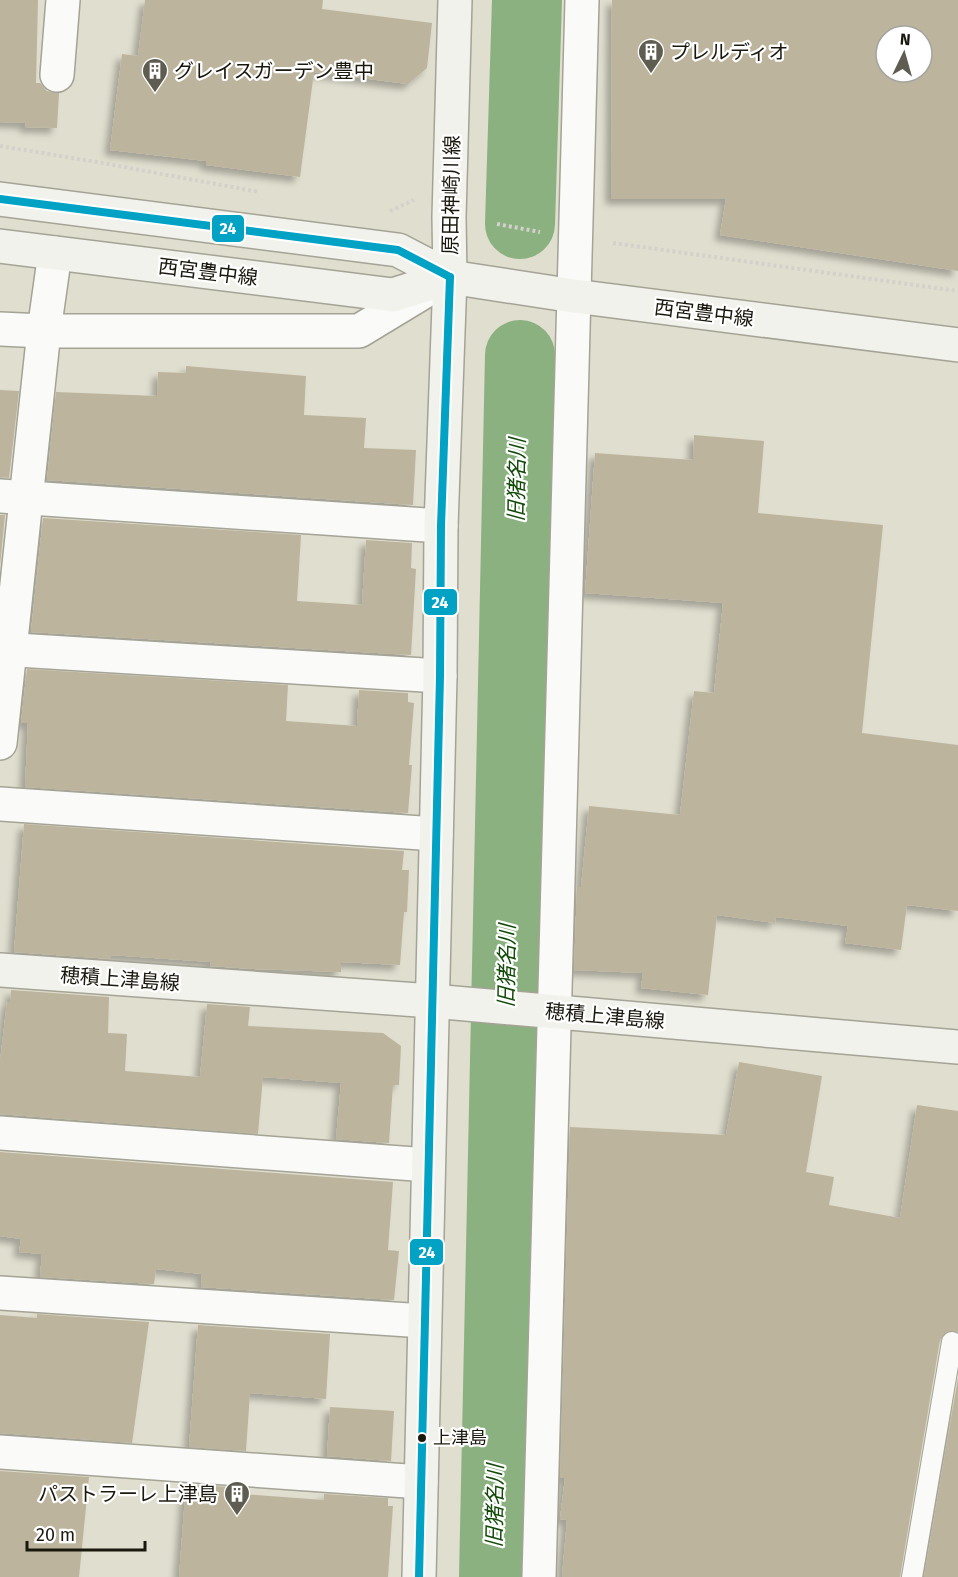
<svg xmlns="http://www.w3.org/2000/svg" width="958" height="1577" font-family="'Fira Sans','Noto Sans JP',sans-serif">
<style>
.lines{fill:none;stroke-linecap:round;stroke-linejoin:round}
.river{stroke:#8bb180;stroke-width:70}
.building{fill:#bdb49e;fill-rule:evenodd;filter:url(#shadow)}
.lane-casing{stroke:#a4a396;stroke-width:22}
.street-casing{stroke:#a4a396;stroke-width:36}
.secondary-casing{stroke:#a4a396;stroke-width:36}
.path{stroke:#d2d1cc;stroke-width:4;stroke-dasharray:3 3;stroke-linecap:butt}
.lane{stroke:#fafaf8;stroke-width:20}
.street{stroke:#fafaf8;stroke-width:33}
.secondary{stroke:#f2f2ed;stroke-width:33}
.bus-1-casing{stroke:#fff;stroke-width:12}
.bus-1{stroke:#01a2c4;stroke-width:8}
.bus-dot{fill:#1a180e;stroke:#fff;stroke-width:2}
.labels{text-anchor:middle;dominant-baseline:central;stroke-width:4.5;stroke-linejoin:round;paint-order:stroke}
.bus-label{font-size:18px;fill:#1a180e;stroke:#fff;text-anchor:start}
.poi-label{font-size:20px;fill:#1a180e;stroke:#fff;text-anchor:start}
.street-label{font-size:20px;fill:#1a180e;stroke:#fff}
.water-label{font-size:21px;font-style:italic;fill:#124a08;stroke:#fff}
.line-badge{stroke:#fff;stroke-width:2}
.badge-label{font-size:16px;text-anchor:middle;font-weight:bold;fill:#fff}
</style>
<defs>
<filter id="shadow"><feDropShadow dx="-5.5" dy="5.5" stdDeviation="3" flood-color="#0004"/></filter>
</defs>
<rect width="100%" height="100%" fill="#e0dece"/>
<g class="lines">
<g class="river">
<path d="M520,224L527,0"/>
<path d="M494,1577L520,355"/>
</g>
</g>
<g class="building">
<path d="M0,0H38L36,83H40L47,91L59,93L57,128L25,127L26,123L0,122Z"/>
<path d="M145,0H323L322,9L432,23L427,68L408,84L314,72L300,177L206,165V161L110,150L122,54L138,56Z"/>
<path d="M612,0H958V271L720,235L726,199H611ZM886,36H922V72H886Z"/>
<path d="M186,366L306,376L304,415L366,418L364,448L416,450L413,505L47,480L56,392L157,396L158,372L186,373Z"/>
<path d="M0,390L19,391L9,478L0,477Z"/>
<path d="M694,435L764,441L758,513L883,525L862,733L958,745V911L907,905L901,950L845,943L848,926L776,917L775,923L717,915L708,995L641,988L643,973L574,970L577,887H581L589,806L680,815L694,691L714,693L723,603L585,593L595,453L693,460Z"/>
<path d="M0,515H5L0,566Z"/>
<path d="M43,518L301,535L297,601L360,605L362,604L366,540L412,543L411,568L416,569L411,655L31,632Z"/>
<path d="M27,669L288,685L286,721L357,726L359,690L408,693V702L414,703L409,765H412L408,813L25,787L28,723H21Z"/>
<path d="M24,824L404,851L402,870H409L407,912H404L400,965L341,962V972L253,969L210,966L211,962L111,955V959L14,952Z"/>
<path d="M11,990L109,997L108,1033L127,1034L125,1071L200,1077L207,1004L250,1007L248,1026L383,1033L401,1046L399,1085H393L389,1143L336,1139L341,1083L263,1077L258,1134L0,1114V1062L7,1002H10Z"/>
<path d="M739,1062L822,1076L806,1172L834,1177L829,1205L900,1218L917,1105L958,1111V1332L947,1331L940,1340L900,1577H562L567,1520L560,1519L565,1478H560L570,1127L726,1135Z"/>
<path d="M0,1152L393,1182L388,1250L399,1251L394,1300L201,1287L202,1274L156,1269L154,1284L40,1277L42,1254L19,1252L21,1239L0,1236Z"/>
<path d="M37,1314L149,1322L132,1443L0,1433V1315L37,1318Z"/>
<path d="M198,1325L330,1334L326,1399L250,1393L246,1451L189,1447Z"/>
<path d="M958,1378V1577H924Z"/>
<path d="M330,1407L394,1411L391,1461L327,1456Z"/>
<path d="M0,1471L89,1477L79,1577H0Z"/>
<path d="M186,1484L243,1488V1494L324,1500V1494L388,1498V1506H393L388,1577H179Z"/>
</g>
<g class="lines">
<defs>
<path id="lane" d="M912,1577L952,1342"/>
<g id="street">
<path d="M57,75L63,0"/>
<path d="M0,329L44,331H359L430,288"/>
<path d="M0,496L441,526"/>
<path d="M0,649L440,676"/>
<path d="M0,743L44,331L55,253"/>
<path d="M0,804L436,834"/>
<path d="M0,1133L428,1165"/>
<path d="M0,1293L424,1321"/>
<path d="M0,1452L421,1482"/>
<path d="M539,1577L582,0"/>
</g>
<g id="secondary">
<path d="M0,199L398,250L450,277L574,296L958,345"/>
<path d="M0,246L393,295L450,277"/>
<path d="M0,970L432,1001L958,1047"/>
<path d="M419,1577L440,676L441,526L450,277L449,217L455,0"/>
</g>
</defs>
<use href="#lane" class="lane-casing"/>
<use href="#street" class="street-casing"/>
<use href="#secondary" class="secondary-casing"/>
<g class="path">
<path d="M0,146L97,162L259,192"/>
<path d="M390,211L414,200"/>
<path d="M497,224L540,232"/>
<path d="M613,243L958,291"/>
</g>
<use href="#lane" class="lane"/>
<use href="#street" class="street"/>
<use href="#secondary" class="secondary"/>
<defs>
<g id="bus-1">
<path d="M0,199L398,250L450,277"/>
<path d="M419,1577L440,676L441,526L450,277"/>
</g>
</defs>
<use href="#bus-1" class="bus-1-casing"/>
<use href="#bus-1" class="bus-1"/>
</g>
<defs>
<symbol id="building-pin" viewBox="-11 -11 22 30"><path d="M0 17L-7.5 6A9.5 9.5 0 1 1 7.5 6Z" fill="#5f5d51" stroke="#fff"/><path d="M-4-6H4V6H1V3H-1V6H-4ZM-2.5-4.3h1.7v1.8h-1.7ZM.8-4.3h1.7v1.8H.8ZM-2.5-1h1.7V.8h-1.7ZM.8-1h1.7V.8H.8Z" fill="#fff"/></symbol>
</defs>
<g fill-rule="evenodd">
<use href="#building-pin" x="636" y="37" width="30" height="40"/>
<use href="#building-pin" x="140" y="56" width="30" height="40"/>
<use href="#building-pin" x="222" y="1479" width="30" height="40"/>
</g>
<circle class="bus-dot" cx="422" cy="1438" r="5"/>
<g class="labels">
<g class="bus-label">
<text x="433" y="1438">上津島</text>
</g>
<g class="poi-label">
<text x="670" y="52">プレルディオ</text>
<text x="174" y="71">グレイスガーデン豊中</text>
<text x="218" y="1494" text-anchor="end">パストラーレ上津島</text>
</g>
<g class="street-label">
<text transform="translate(451 195) rotate(-89)">原田神崎川線</text>
<text transform="translate(208 272) rotate(7)">西宮豊中線</text>
<text transform="translate(704 313) rotate(7)">西宮豊中線</text>
<text transform="translate(120 979) rotate(4)">穂積上津島線</text>
<text transform="translate(605 1016) rotate(5)">穂積上津島線</text>
</g>
<g class="water-label">
<text transform="translate(517 480) rotate(-89)">旧猪名川</text>
<text transform="translate(507 966) rotate(-89)">旧猪名川</text>
<text transform="translate(495 1506) rotate(-89)">旧猪名川</text>
</g>
</g>
<g class="line-badge">
<rect x="211" y="214" width="34" height="29" rx="6" fill="#01a2c4"/>
<rect x="423" y="588" width="35" height="28" rx="6" fill="#01a2c4"/>
<rect x="409" y="1238" width="35" height="28" rx="6" fill="#01a2c4"/>
</g>
<g class="badge-label">
<text x="228" y="234">24</text>
<text x="440" y="608">24</text>
<text x="427" y="1258">24</text>
</g>
<g transform="translate(904 54) rotate(5)"><circle r="28" fill="#ffffff" stroke="#a3a39f" stroke-width="1.5"/>
<path d="M0-4.5L10 22L0 15L-10 22Z" fill="#5f5d51"/>
<text y="-9" font-size="16" font-weight="bold" text-anchor="middle" fill="#1a180e">N</text>
</g>
<path d="M27 1541v9h118v-9" fill="none" stroke="#1a180e" stroke-width="3"/>
<text x="36" y="1541" font-size="18" fill="#1a180e" stroke="#ffffff" stroke-width="4.5" paint-order="stroke">20 m</text>
</svg>
